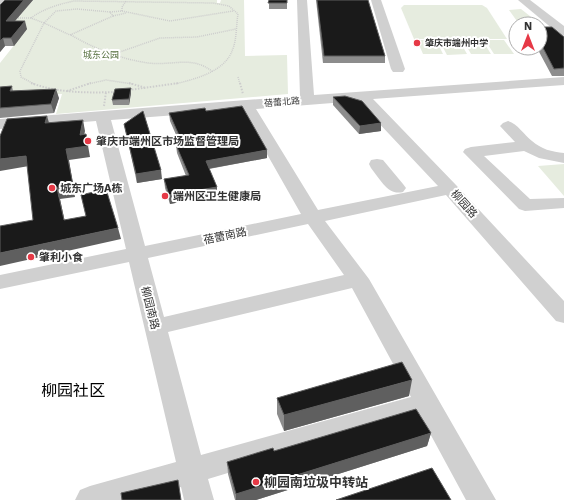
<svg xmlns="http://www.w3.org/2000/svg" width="564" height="500" font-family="'Work Sans','Noto Sans SC',sans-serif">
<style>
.green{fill:#e6ecdf}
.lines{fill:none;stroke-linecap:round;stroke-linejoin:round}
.path-far1{stroke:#cdcdcd;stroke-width:1.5;stroke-dasharray:1 1;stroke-linecap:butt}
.path{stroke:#cdcdcd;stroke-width:2;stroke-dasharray:1.5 1.5;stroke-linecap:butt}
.minor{fill:#d0d0d0;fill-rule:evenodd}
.wall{fill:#8c8c8c}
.shaded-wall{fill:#5f5f5f}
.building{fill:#1a1a1a;stroke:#5f5f5f}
.poi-dot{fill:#e63946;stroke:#fff;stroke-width:1.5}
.labels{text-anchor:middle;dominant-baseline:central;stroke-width:4;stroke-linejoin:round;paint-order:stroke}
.far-poi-label{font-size:9px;font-weight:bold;fill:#333;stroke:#fff;text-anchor:start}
.far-park-label{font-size:9px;fill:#56703f;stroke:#fff}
.far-street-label{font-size:9px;fill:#333;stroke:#fff}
.poi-label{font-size:11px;font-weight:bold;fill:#333;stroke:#fff;text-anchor:start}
.street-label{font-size:11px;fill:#333;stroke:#fff}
.near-poi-label{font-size:13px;font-weight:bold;fill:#333;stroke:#fff;text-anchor:start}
.near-quarter-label{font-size:16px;fill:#000;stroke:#fff}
</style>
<rect width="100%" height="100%" fill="#fff"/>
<g class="green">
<path d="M33,0H217V3H220L221,0H244L245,56L287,55L288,94L56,114L62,94L0,97V63L27,29H8Z"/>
<path d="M404,5H482L487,8L507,39H414L401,8Z"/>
<path d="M521,9L540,24H519L509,10Z"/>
<path d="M417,40H436L443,54H423Z"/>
<path d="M439,40H459L467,54L447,55Z"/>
<path d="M463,40H482L491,54H471Z"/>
<path d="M485,40H504L514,54H494Z"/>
<path d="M564,164V196L538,166Z"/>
</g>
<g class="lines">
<g class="path-far1">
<path d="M77,9L110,12L113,16L70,35L44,23L56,11Z"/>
<path d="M122,11V7L126,1"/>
<path d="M110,12L122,11L170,21L233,11"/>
<path d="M113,16L126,13"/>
<path d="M14,18H31L44,23"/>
<path d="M31,18C43,9 59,4 74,1L213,3L229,6L238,14C236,26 237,40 232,51C224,72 195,79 175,84"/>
<path d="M71,35C95,49 121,59 148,63C174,66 192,55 213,72"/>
<path d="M114,54L160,38L197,37L236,29"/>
<path d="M238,77L240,84"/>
<path d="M34,84L21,77L20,71L44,23"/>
<path d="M88,84L106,80L133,84"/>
</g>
<g class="path">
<path d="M31,83C58,93 87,93 116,92"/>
<path d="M129,83L146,88"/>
<path d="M240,83L243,94"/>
<path d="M129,90L179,83"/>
<path d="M67,91L91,83"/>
<path d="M104,106L106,92"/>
</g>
<g class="minor">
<path d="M0,0H7L4,5L0,6Z"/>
<path d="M297,0H307L314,95L564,77V85L373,99L456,185L564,301V323L556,321L446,195L325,221L369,279L496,500H466L420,415L208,479L214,500H184L181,487L136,500H75L80,490L90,486L176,462L129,262L0,289V275L126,249L96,121L0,129V119L300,96ZM358,101L438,186L318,210L256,109ZM242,110L301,214L145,246L111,120ZM308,224L344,275L164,317L148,258ZM352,288L411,397L201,455L168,332Z"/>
<path d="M371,0H381L405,69L403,72H393L391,69Z"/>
<path d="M518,0H530L564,26V36L560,35Z"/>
<path d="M508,121C518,124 524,135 532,141C541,149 552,152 564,153V163L539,158L524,151L484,156L530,199L564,198V208L525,211L519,209L463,152L465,149L471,147L515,142L500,126L503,123Z"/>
<path d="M377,159L383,160L403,184L406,188L403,192C388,196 380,179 371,168L369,164L371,160Z"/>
</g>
</g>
<g class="wall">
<path d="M5,0H33L15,21L27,29L14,46H5L0,52V5Z"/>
<rect x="269" y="0" width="18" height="9"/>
<path d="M316,0H368L385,56V63H323Z"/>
<path d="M540,27L564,37V76H552L537,48H540Z"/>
<path d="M12,86L13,91L59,98L54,113L0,118V87Z"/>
<path d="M131,93L129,105H113L112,100Z"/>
<path d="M333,97L381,123V131L359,134L333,105Z"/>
<path d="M206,111L267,158L209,169L217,187V195L170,204L165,188L164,179L186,176L177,153L176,145L180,144L170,121L169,113Z"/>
<path d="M124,124L162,179L137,183Z"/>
<path d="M409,396L284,431L277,414V398Z"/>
<path d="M431,433L427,446L256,500H235L228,474L227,462L274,451Z"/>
</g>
<g class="shaded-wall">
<path d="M24,0H33L8,29L6,21Z"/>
<path d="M25,21L27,29L14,46L11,38Z"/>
<path d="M3,38L5,46L0,52V41Z"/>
<path d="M131,88V93L129,105V99Z"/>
<path d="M56,89L59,98L54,113L51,104Z"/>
<path d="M47,116L50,126L45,123Z"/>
<path d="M83,120L85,131L82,146L80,135Z"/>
<path d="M381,123V131L359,134L360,126Z"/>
<path d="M86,134L90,157L69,160L75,197L60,199L67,232L64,220L57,188L66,149Z"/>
<path d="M267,150V158L207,169L206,161Z"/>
<path d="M26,156L29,166L0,171V159Z"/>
<path d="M161,170L162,179L137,183L136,174Z"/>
<path d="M217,187V195L170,204L169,195Z"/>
<path d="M118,228L121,239L0,266V253Z"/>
<path d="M412,380L409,396L284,431V415Z"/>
<path d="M431,433L427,446L256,500H236V494Z"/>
</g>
<g class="building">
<path d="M5,0H24L6,21H25L11,38H3L0,41V5Z"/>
<path d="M269,0H287V3H268Z"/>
<path d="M317,0H368L385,56H324Z"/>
<path d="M540,27H552L564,37V68L554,69L540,42Z"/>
<path d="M12,86L10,91L56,89L51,104L0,108V87Z"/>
<path d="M131,88L129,99L112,100L115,89Z"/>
<path d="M345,96L362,101L381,123L360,126L333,97Z"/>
<path d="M242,106L267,150L206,161L217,187L169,195L164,179L189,175L176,145L183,144L169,113L205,108L206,111Z"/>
<path d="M143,111L161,170L136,174L124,124Z"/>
<path d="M47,116L45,123L83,120L80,135L86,134L88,146L66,149L73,185L57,188L64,220L86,216L81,195L106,189L118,228L0,253V226L33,220L26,156L0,159V136L7,119Z"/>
<path d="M402,362L412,380L284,415L277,398Z"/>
<path d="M416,409L431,433L236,494L227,462L273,448L274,451Z"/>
<path d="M432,468L451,500H336Z"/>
<path d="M178,480L181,500H122L121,493Z"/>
</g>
<g class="poi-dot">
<circle cx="417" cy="43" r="4"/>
<circle cx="88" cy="141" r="4"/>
<circle cx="52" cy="188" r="4"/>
<circle cx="165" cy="196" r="4"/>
<circle cx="31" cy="257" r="4"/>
<circle cx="256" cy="482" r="4"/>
</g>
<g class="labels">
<g class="far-poi-label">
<text x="425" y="43">肇庆市端州中学</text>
</g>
<g class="far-park-label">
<text x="101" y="55">城东公园</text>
</g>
<g class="far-street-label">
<text transform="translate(282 102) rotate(-5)">蓓蕾北路</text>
</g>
<g class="poi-label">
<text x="96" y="141">肇庆市端州区市场监督管理局</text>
<text x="60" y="188">城东广场A栋</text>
<text x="173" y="196">端州区卫生健康局</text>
<text x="39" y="257">肇利小食</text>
</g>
<g class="street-label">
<text transform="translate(464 204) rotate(48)">柳园路</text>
<text transform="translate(225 236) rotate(-12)">蓓蕾南路</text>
<text transform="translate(150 308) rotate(76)">柳园南路</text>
</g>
<g class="near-poi-label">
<text x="264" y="482">柳园南垃圾中转站</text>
</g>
<g class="near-quarter-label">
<text x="73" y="390">柳园社区</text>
</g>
</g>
<g transform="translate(528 36)"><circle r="19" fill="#ffffff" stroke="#adadad"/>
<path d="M0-3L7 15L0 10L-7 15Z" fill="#e63946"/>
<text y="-6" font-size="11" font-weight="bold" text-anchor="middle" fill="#333333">N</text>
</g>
</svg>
